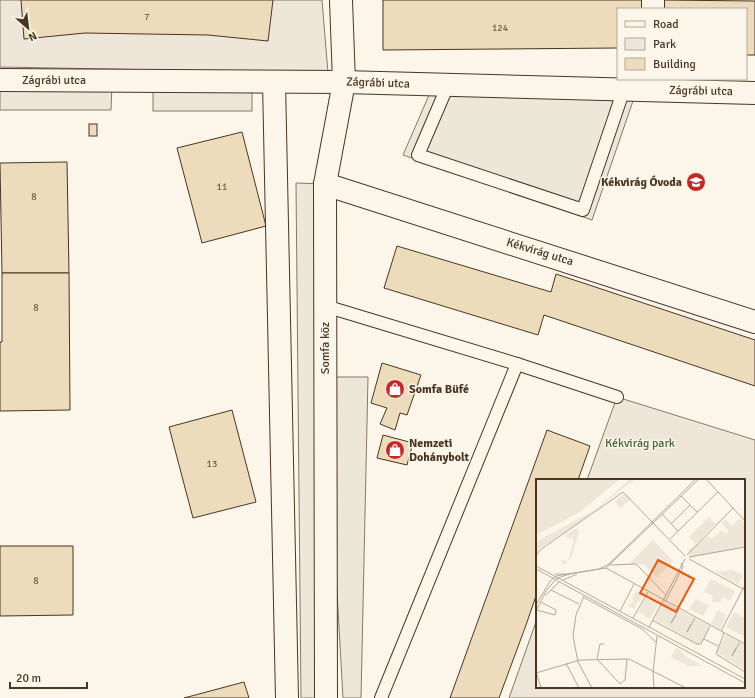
<svg xmlns="http://www.w3.org/2000/svg" width="755" height="698" font-family="Signika,sans-serif">
<style>
.green{fill:#ede6d9;stroke:#887966}
.parking{fill:#ede7d9;stroke:#887966}
.building{fill:#ecdcbc;stroke:#4a3520}
.lines{fill:none;stroke-linecap:round;stroke-linejoin:round}
.lane-casing{stroke:#4a3520;stroke-width:14}
.street-casing{stroke:#4a3520;stroke-width:24}
.lane{stroke:#fbf6e9;stroke-width:12}
.street{stroke:#fbf6e9;stroke-width:22}
.labels{text-anchor:middle;dominant-baseline:central;stroke-width:3;stroke-linejoin:round;paint-order:stroke}
.number-label{font-size:10px;fill:#725f47}
.street-label{font-size:12px;fill:#4a3520;stroke:#fbf6e9}
.poi-label{font-size:12px;font-weight:bold;fill:#4a3520;stroke:#fbf6e9;text-anchor:start}
.park-label{font-size:12px;fill:#436837;stroke:#fbf6e9}
.inset-road{fill:none;stroke:#b4a999;stroke-width:1}
.view{fill:#e8590c;fill-opacity:0.15;stroke:#e8590c;stroke-width:2}
.inset-edge{fill:none;stroke:#4a3520;stroke-width:2}
</style>
<rect width="100%" height="100%" fill="#fbf6e9"/>
<g class="green">
<path d="M0,0H322L328,73L0,67Z"/>
<path d="M617,397L755,440V698H509L537,619V687H744V480H587Z"/>
</g>
<g class="parking">
<path d="M0,84H112L111,110H0Z"/>
<rect x="153" y="84" width="99" height="27"/>
<path d="M429,95L634,98L592,220L403,155Z"/>
<path d="M296,183L325,184V377H368L361,698H343L326,397V698H301Z"/>
</g>
<g class="building">
<path d="M21,0H273L268,41L208,35L146,34L85,33L24,39Z"/>
<path d="M383,0H642V9H618V48L383,50Z"/>
<path d="M662,0L755,1V55H746V9H662Z"/>
<rect x="89" y="124" width="8" height="12"/>
<path d="M242,132L266,226L202,243L177,148Z"/>
<path d="M67,162L69,273H2L0,163Z"/>
<path d="M397,246L551,292L556,274L755,340V386L544,315L538,335L384,288Z"/>
<path d="M2,273H69L70,410L0,411V342H2Z"/>
<path d="M382,363L421,375L407,415L400,413L395,430L380,424L387,408L371,403Z"/>
<path d="M232,410L256,502L193,518L169,427Z"/>
<path d="M547,430L590,446L578,480H537V593L526,625L499,698H450Z"/>
<path d="M383,435L413,443L407,465L377,458Z"/>
<path d="M0,546H73V615L0,616Z"/>
<path d="M244,682L249,698H184Z"/>
</g>
<g class="lines">
<defs>
<g id="lane">
<path d="M448,85L418,155L583,210L624,89"/>
<path d="M325,306L517,364L617,397"/>
<path d="M381,698L517,364"/>
</g>
<g id="street">
<path d="M653,0V9"/>
<path d="M0,80L344,82L755,93"/>
<path d="M274,82L287,698"/>
<path d="M325,184L755,322"/>
<path d="M326,698L325,184L344,82L341,0"/>
</g>
</defs>
<use href="#lane" class="lane-casing"/>
<use href="#street" class="street-casing"/>
<use href="#lane" class="lane"/>
<use href="#street" class="street"/>
</g>
<defs>
<symbol id="school-disc" viewBox="-11 -11 22 22"><circle r="9.5" fill="#c62828" stroke="#fbf6e9"/><path d="M0-5L7-2L0 1L-7-2ZM-4 1L0 2.5L4 1V4Q0 6-4 4Z" fill="#fff"/></symbol>
<symbol id="shop-disc" viewBox="-11 -11 22 22"><circle r="9.5" fill="#c62828" stroke="#fbf6e9"/><path d="M-5-2.5h2.3a2.7 3.5 0 0 1 5.4 0H5L5.5 6h-11ZM-1.5-2.5h3a1.5 2.3 0 0 0-3 0Z" fill="#fff"/></symbol>
</defs>
<g fill-rule="evenodd">
<use href="#school-disc" x="685" y="171" width="22" height="22"/>
<use href="#shop-disc" x="384" y="378" width="22" height="22"/>
<use href="#shop-disc" x="384" y="439" width="22" height="22"/>
</g>
<g class="labels">
<g class="number-label">
<text x="147" y="17">7</text>
<text x="500" y="28">124</text>
<text x="222" y="187">11</text>
<text x="34" y="197">8</text>
<text x="36" y="308">8</text>
<text x="212" y="464">13</text>
<text x="36" y="581">8</text>
</g>
<g class="street-label">
<text x="54" y="80">Zágrábi utca</text>
<text transform="translate(378 83) rotate(2)">Zágrábi utca</text>
<text transform="translate(701 91) rotate(1)">Zágrábi utca</text>
<text transform="translate(540 252) rotate(17)">Kékvirág utca</text>
<text transform="translate(325 348) rotate(-90)">Somfa köz</text>
</g>
<g class="poi-label">
<text x="682" y="182" text-anchor="end">Kékvirág Óvoda</text>
<text x="409" y="389">Somfa Büfé</text>
<text x="409" y="443">Nemzeti<tspan x="409" dy="14">Dohánybolt</tspan></text>
</g>
<g class="park-label">
<text x="640" y="443">Kékvirág park</text>
</g>
</g>
<g transform="translate(536 479)">
<rect width="209" height="209" fill="#fbf6e9"/>
<path d="M0,0H84L44,33L0,56ZM94,0H99L42,45L3,70L0,75V63L60,30ZM88,15L95,20L84,29L79,22ZM173,38L180,45L160,65L153,58ZM204,39L209,45V68L154,79L152,72L172,57L176,60L186,51L190,55L193,52L185,44L190,41L196,47ZM41,49L43,53L35,79L28,86L24,81L32,82L38,61L29,57ZM117,61L137,82L121,99L107,85L92,86ZM181,89L182,93L196,91L207,96L202,105L197,102L198,100L195,102L180,93ZM175,100L199,112L194,122L187,118L184,123H176L177,117L168,113ZM100,112L107,116L103,123L101,122L99,130L92,127L98,121L96,120ZM110,119L122,126L114,140L102,133ZM160,120L173,127L167,137L153,130ZM127,122L174,147L166,163L163,166L118,140ZM182,131L191,136L184,150L175,145ZM198,133L209,139V158L190,148ZM190,156L209,166V191L180,173ZM141,168L152,179L167,187H152L135,178Z" fill="#ede6d9"/>
<path class="inset-road" d="M170,0L209,42M145,17L161,33M126,35L142,52M135,45L154,26M134,60L182,13M151,76L197,29M0,77L4,71L87,13L149,77M153,78L209,68M153,80L209,111M74,86L100,85L130,116M0,87L209,200M70,89L209,165M0,90L209,204M19,95H33M27,101L41,95M15,111L43,125M9,117L23,103M48,117L40,136L37,157L42,183L56,209M47,118L106,150L120,163M129,123L147,88L145,84M0,126L14,102L20,97L63,90L73,85L160,0M1,131L19,136L20,131L5,123M0,132L10,112L20,100L33,95L70,89L163,0M84,132L98,105M140,136L135,144L143,130M97,139L112,113M116,141L161,165H165L174,147M155,145L151,153L159,139M113,148L149,80M185,152L209,106M188,154L180,175L209,193M168,160L182,167M200,169L196,177L204,163M61,180L64,165H68M62,181L84,205L89,201L91,180M30,184L43,209M0,193L5,209M0,194L44,181L93,180L150,209M118,209L117,193L121,157"/>
<path class="view" d="M122,81L158,100L140,133L104,114Z"/>
<rect width="209" height="209" class="inset-edge"/>
</g>
<rect x="617" y="8" width="130" height="72" fill="#fbf6e9" stroke="#b4a999"/>
<rect x="625" y="21" width="20" height="6" fill="#fbf6e9" stroke="#b4a999"/>
<text x="653" y="28" font-size="12" fill="#4a3520">Road</text>
<rect x="625" y="38" width="20" height="12" fill="#ede6d9" stroke="#b4a999"/>
<text x="653" y="48" font-size="12" fill="#4a3520">Park</text>
<rect x="625" y="58" width="20" height="12" fill="#ecdcbc" stroke="#b4a999"/>
<text x="653" y="68" font-size="12" fill="#4a3520">Building</text>
<g transform="translate(28 28) rotate(152)" stroke="#fbf6e9" stroke-width="3" paint-order="stroke">
<path d="M0-3L7 15L0 10L-7 15Z" fill="#4a3520"/>
<text y="-6" font-size="11" font-weight="bold" text-anchor="middle" fill="#4a3520">N</text>
</g>
<path d="M10 682v6h77v-6" fill="none" stroke="#4a3520" stroke-width="2"/>
<text x="16" y="682" font-size="12" fill="#4a3520" stroke="#fbf6e9" stroke-width="3" paint-order="stroke">20 m</text>
</svg>
